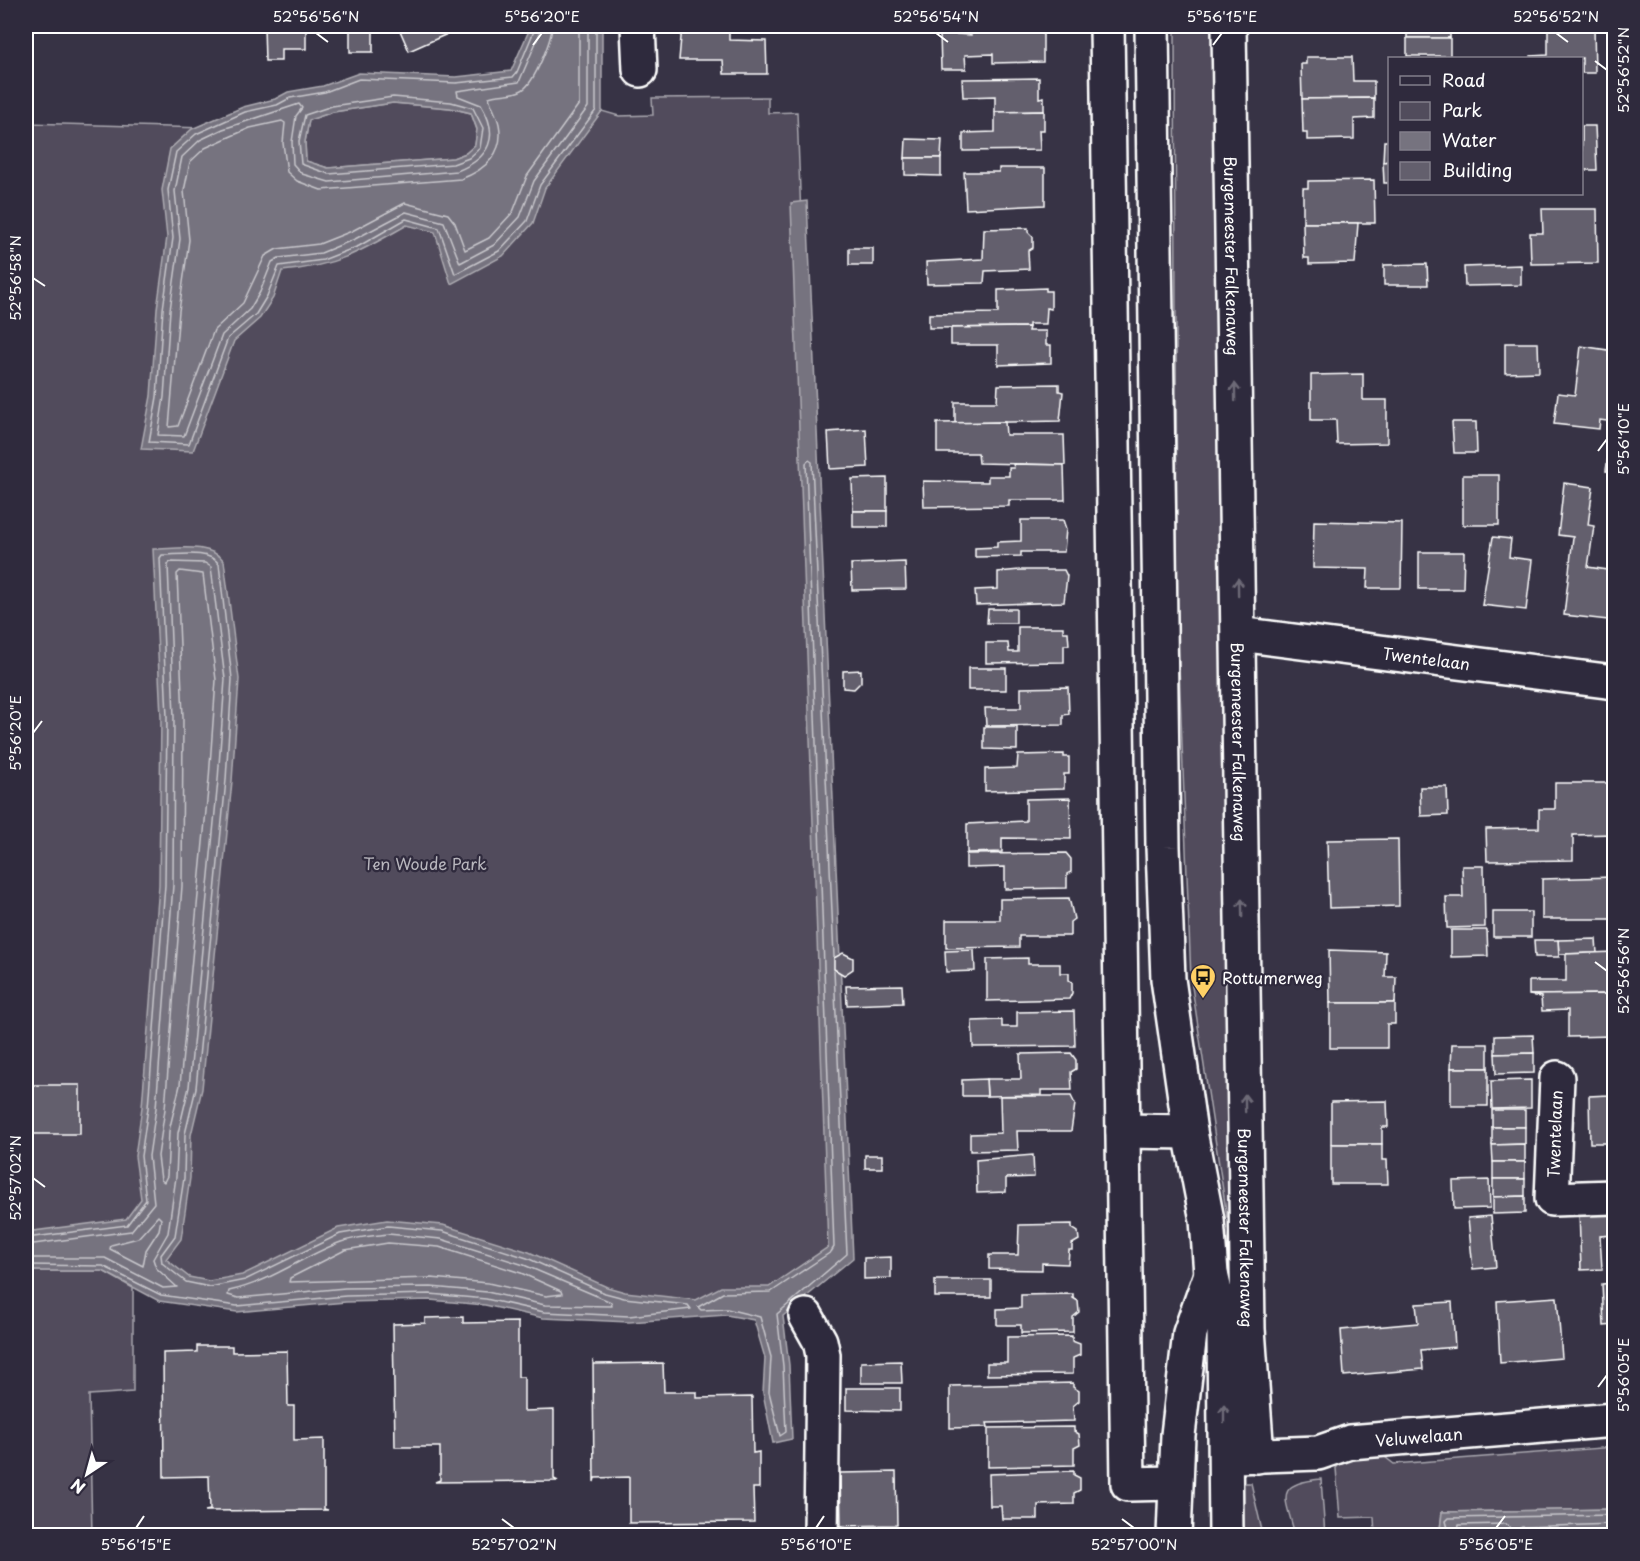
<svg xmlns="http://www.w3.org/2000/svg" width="1640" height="1561" font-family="'Playpen Sans',sans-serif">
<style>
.green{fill:#514c5c;stroke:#a8a6ae;stroke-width:1.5}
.water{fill:#76737f;stroke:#adabb2;stroke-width:1.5;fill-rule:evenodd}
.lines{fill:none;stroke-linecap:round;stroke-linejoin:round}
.shore{stroke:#c8c7cc;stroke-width:1.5}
.building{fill:#635f6d;stroke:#fff;stroke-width:1.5}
.minor-casing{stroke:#fff;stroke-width:38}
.minor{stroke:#2f2a3d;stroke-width:33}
.oneway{stroke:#6d6a77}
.ticks{fill:none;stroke:#fff;stroke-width:2}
.labels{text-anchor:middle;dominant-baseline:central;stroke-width:4.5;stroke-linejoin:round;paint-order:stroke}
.street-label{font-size:16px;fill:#fff;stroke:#2f2a3d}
.park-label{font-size:16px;fill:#b9b7be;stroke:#2f2a3d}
.poi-label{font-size:16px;fill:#fff;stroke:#2f2a3d;text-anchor:start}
.neatline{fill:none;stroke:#fff;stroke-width:2}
.ticks-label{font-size:15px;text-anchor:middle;fill:#fff}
</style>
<rect width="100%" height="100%" fill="#373345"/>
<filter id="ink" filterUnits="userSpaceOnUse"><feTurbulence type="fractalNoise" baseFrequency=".0167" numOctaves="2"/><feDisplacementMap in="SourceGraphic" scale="12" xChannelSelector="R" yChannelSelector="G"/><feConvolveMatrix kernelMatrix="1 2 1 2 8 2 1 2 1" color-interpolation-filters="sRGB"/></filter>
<g filter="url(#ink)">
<g class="green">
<path d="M1175,26H1223L1232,1216L1227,1217L1191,980L1177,613Z"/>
<path d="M768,97V113L797,112L840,1247L773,1300L644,1309L477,1262L192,1292L26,1253V123L241,129L277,203L479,188L598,116L602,111L619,116L653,115L652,98Z"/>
<path d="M393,103L450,108L471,113L477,130L475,145L466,153L453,158L328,168L306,161L305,142L309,120L333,112Z"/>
<path d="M26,1271H103L133,1288V1392L89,1395L92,1535H77L26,1523Z"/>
<path d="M1614,1447V1509L1442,1512L1440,1530L1453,1534L1614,1530V1535H1375L1374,1517L1340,1518L1336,1468L1350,1452L1377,1451L1394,1464Z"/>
<path d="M1321,1479L1325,1535H1295C1286,1498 1272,1484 1321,1479Z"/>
<path d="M1239,1483H1251L1263,1535L1238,1536Z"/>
</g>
<g class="water">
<path d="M531,26H602V111L545,188L533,223L503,256L451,284L435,232L407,225C360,252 337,266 282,271L273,298L260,318L234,341L193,451L141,449L151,396L157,309L167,237L162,190L170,149L192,129L243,107L275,99L288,92L323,86L359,73L456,77L511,71ZM393,103L450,108L471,113L477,129L475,145L466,153L453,158L328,168L306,161L305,142L309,120L333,112Z"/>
<path d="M807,201L853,1258L783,1316L789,1365L792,1439L773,1443L763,1393L765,1358L754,1320L726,1315L629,1322L543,1318L485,1305L430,1300L346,1302L237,1312L159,1301L103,1271H26V1232L126,1219L141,1199L135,1156L142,1107L159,885L161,717L153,549C176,549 210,542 224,561L239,679L232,781L202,1089L191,1135L190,1178L181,1239L166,1259L189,1277L209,1281L242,1275L338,1228L387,1220L443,1225L529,1252L607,1287L625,1292L696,1300L721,1287H769L828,1247L791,203Z"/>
<path d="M1614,1509V1530L1453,1534L1440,1530L1442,1512Z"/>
</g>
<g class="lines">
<g class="shore">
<path d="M536,26L517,72L513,77L456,83L359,79L325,92L290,98L277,105L245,112L196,134L176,152L168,190L173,238L163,309L157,397L149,442L189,444L228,338L256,314L267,296L279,266L323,260L359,246L406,219L439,228L455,274L499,251L527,221L540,185L596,110V26"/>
<path d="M543,26L519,82L457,91L458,96L481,105C500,136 490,158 457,171L329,182L302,174L293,164L292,142L296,116L302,108L299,104L223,129L200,140L182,157L175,191L180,239L170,310L164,397L158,435L184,436L222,335L250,309L260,292L272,262L279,258L321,253L355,239L406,212L444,222L460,263L494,245L520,217L534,181L588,107V26"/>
<path d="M552,26C552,39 534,84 522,90C512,96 499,93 489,97C491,106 497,115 499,124C505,153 485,170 461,179L321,190L297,181L287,172L283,143L285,123L282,121L250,128L227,138L205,148L190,162L184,191L189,240L179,311L169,427L178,426L214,330L243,303L265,256L277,249L319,244L352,231L405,203L448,214L455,223L465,250L489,238L513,212L527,176L579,104V26"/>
<path d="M393,97L451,102L473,108L483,128L480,148L469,158L453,164L329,174L301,164L299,141L305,115L332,106Z"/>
<path d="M180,571L203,574L216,680L209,779L180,1085L169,1131L167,1176L164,1182L161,1180L158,1156L165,1109L182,886L183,717L177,574Z"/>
<path d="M834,957L812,462L809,460L806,463L834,1247L831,1252L771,1292L723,1293L698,1307L701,1310L727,1309L760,1317L771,1357L769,1392L780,1436L786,1432L783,1366L777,1314L847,1254L834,971"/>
<path d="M158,1216L161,1219L159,1230L146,1250L143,1266L110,1249L111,1245L138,1238Z"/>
<path d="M388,1234L441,1239L524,1265L611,1302L612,1306L545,1305L487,1292L431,1287L345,1288L238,1298L228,1295L229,1291C271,1282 303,1256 341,1242C355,1237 373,1236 388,1234Z"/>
<path d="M26,1238L127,1225L146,1200L141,1156L148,1108L165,885L167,717L160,558L162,555C179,555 209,549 219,564L232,679L226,780L196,1088L185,1134L184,1178L175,1236L161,1255L162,1263L186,1282L210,1287L245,1280L340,1234L388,1226L442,1231L527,1258L605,1293L624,1298L688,1305L691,1309L629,1316L544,1312L486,1299L430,1294L346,1296L237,1306L161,1295L103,1266L26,1265"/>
<path d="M388,1243L439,1247L521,1273L561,1291L562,1294L546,1296L488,1283L431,1278L289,1282L290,1278L345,1250Z"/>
<path d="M26,1245L131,1231L154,1203L149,1156L156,1108L173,885L174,717L168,565L170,562L205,563L211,567L225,679L218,780L189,1087L178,1133L176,1177L168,1233L153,1259L156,1268L177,1287L163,1288L105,1258H26"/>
<path d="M1450,1536L1446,1521L1449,1518L1614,1515"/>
<path d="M1457,1536L1459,1525L1506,1524L1509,1527L1508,1536"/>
<path d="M1515,1536L1517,1530L1522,1527L1614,1524"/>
</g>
</g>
<g class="building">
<path d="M264,26H306V49H281V61H265Z"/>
<rect x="350" y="26" width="23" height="26"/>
<path d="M398,26H452L454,31L409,51Z"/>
<path d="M682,26H729V40L766,41L767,74H724L723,60H679Z"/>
<path d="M971,26H1043V62L993,63V54L965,55L966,69H941L940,33L971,35Z"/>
<rect x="1407" y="26" width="43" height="12"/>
<path d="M1594,27L1595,73H1582V58H1531V56L1548,55V28Z"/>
<rect x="1407" y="38" width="43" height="18"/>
<path d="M1306,57H1352L1353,81H1374V98L1302,99L1301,64H1306Z"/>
<path d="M1039,78V98L1044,97V111L995,112V96L963,97L962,79Z"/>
<path d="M1374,98V118L1354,119V139L1307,140V133H1303L1302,99Z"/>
<path d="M1044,111V130H1039L1040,150L963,151V133L995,132V112Z"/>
<path d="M1582,126H1595L1597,170H1582Z"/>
<path d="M906,139L942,140L941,158H905Z"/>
<path d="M1384,141H1390V161L1383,162Z"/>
<path d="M905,158H941V176L905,175Z"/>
<path d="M1390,161V183H1384L1383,162Z"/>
<path d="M999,168H1045V205L966,209L964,172H999Z"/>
<path d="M1374,180L1375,223H1303V188H1308V181Z"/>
<path d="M1542,209H1597L1598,263L1531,264L1530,233H1543Z"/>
<path d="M1303,223H1358L1355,263L1309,264V258H1304Z"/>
<path d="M1028,228V232L1033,237V248L1028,251L1029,269L985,271L984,283L927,284L926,262L983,259L984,229Z"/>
<rect x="849" y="248" width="24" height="17"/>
<path d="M1427,264L1428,285H1384V265Z"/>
<path d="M1521,265V285L1465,286L1464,267Z"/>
<path d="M1046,288V291H1051V309L1047,308L1046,324H1029V327L929,328V314L998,313V290Z"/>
<path d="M1029,327L1028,331H1046V345H1051V363L998,365V345H951V328Z"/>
<path d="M1505,343H1538L1539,372L1505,373Z"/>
<path d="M1581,346L1614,351V422L1600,420L1599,429L1554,424L1558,393L1575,395Z"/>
<path d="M1363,374V400H1387V443L1337,444L1336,420H1311V375Z"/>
<path d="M1059,384V391L1063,392L1060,421L955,423V402H997L998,385Z"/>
<path d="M1005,422L1006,435H1064L1065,465L979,463L978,453H937V423Z"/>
<path d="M1452,422H1476L1477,453H1454Z"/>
<path d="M866,429L868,467L830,469L828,432Z"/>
<path d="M1611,435L1614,436V472L1606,471Z"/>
<path d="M1013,464L1064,465L1065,500H1009V506L924,507L923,481L988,482V476H1009V468H1014Z"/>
<rect x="1463" y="475" width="36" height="50"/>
<path d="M887,478V511H853L852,479Z"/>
<path d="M1564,483L1593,487L1588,525L1594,526L1588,567L1614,571L1608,620L1564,615L1573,537L1558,535Z"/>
<rect x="853" y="511" width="34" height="16"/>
<path d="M1021,520H1063L1066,529L1064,552H1021V556L975,557V548L997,547V542L1021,541Z"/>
<path d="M1314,521L1402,523L1401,588H1367L1368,569L1313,568Z"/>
<path d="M1493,537L1511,539L1509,557L1532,560L1526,610L1482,605Z"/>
<path d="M1419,552H1464L1463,589H1419Z"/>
<path d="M905,562L906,589L852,590L851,564Z"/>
<path d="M1020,570H1064L1067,576L1064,602L976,605L975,590L998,589V572Z"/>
<path d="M988,609H1016V623H987Z"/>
<path d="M1018,627H1063V632H1068L1069,645H1064V662L986,663V643H1008L1009,652H1018Z"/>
<rect x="968" y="668" width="38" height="22"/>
<path d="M861,670V682L854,689L843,688V671Z"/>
<path d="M1068,687L1069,714L1063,715V725L986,726L985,708H1021V688Z"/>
<path d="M984,727H1017V750L984,749Z"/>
<path d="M1064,754V757H1069V774H1064V789L985,791V769L1017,768L1018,755Z"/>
<path d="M1555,783H1613L1614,834L1573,835V860L1487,861L1486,829L1539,828V809H1555Z"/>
<path d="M1420,787H1447L1448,815L1421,816Z"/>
<path d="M1070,798L1071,839L1002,838V852L967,853V824L1026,821V799Z"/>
<path d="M1398,839L1399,906L1329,908L1327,840Z"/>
<path d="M1066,853L1071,859V872L1067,874V888L1005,889V867L966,868V854Z"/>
<path d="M1462,866H1484L1485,927L1447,928L1446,897H1463Z"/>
<path d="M1614,877V919H1542V879Z"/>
<path d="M1069,898L1074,919L1070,922V936H1019V947L946,948V920H1000V899Z"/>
<rect x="1493" y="912" width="38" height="25"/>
<path d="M1451,930H1487L1488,956L1451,957Z"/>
<path d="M1596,939L1597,953L1559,954L1558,940Z"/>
<path d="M1534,940H1558L1559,957H1535Z"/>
<path d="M974,950L975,971L946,972L945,951Z"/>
<path d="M1329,950L1386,952L1385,977H1396L1395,1003H1330Z"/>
<path d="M1614,952V994L1529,995V981H1566V954Z"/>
<path d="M843,953L853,958V969L844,975L834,969V958Z"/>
<path d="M1028,958V964H1060V973H1069V980L1072,982V993L1069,999L987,1001V959Z"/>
<path d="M902,985L903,1003L847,1005L846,986Z"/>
<path d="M1614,994V1036L1568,1037V1010L1542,1011L1541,997L1529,995Z"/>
<path d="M1330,1003H1395V1024H1387V1048H1330Z"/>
<path d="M1074,1011L1075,1046L973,1047L972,1021L1002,1020V1027H1017V1012Z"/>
<path d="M1533,1035L1534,1053L1495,1054V1036Z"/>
<path d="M1452,1044H1488V1068H1451Z"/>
<path d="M1071,1053L1076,1060V1069L1071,1072L1072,1090H1041V1095L987,1096L986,1079H1021L1020,1054Z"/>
<path d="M1534,1053V1073L1496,1074L1495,1054Z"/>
<rect x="1451" y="1068" width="37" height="38"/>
<path d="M1609,1077H1614V1124H1611V1143H1590L1589,1096L1609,1095Z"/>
<path d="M986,1079L987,1096H962V1080Z"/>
<path d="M1531,1080V1108L1492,1109L1491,1081Z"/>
<rect x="32" y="1085" width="48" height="49"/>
<path d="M1000,1096H1071L1075,1104L1071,1131H1017L1018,1150L970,1151V1134L1001,1133Z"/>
<path d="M1387,1101L1388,1127H1382V1144H1331V1102Z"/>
<rect x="1492" y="1110" width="33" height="17"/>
<path d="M1492,1127H1525V1144L1492,1145Z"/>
<path d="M1331,1144H1382V1160H1387L1388,1184H1331Z"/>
<path d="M1525,1144V1162H1493L1492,1145Z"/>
<rect x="865" y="1155" width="17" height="13"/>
<path d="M1033,1155L1034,1177L1006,1178V1192L977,1193L976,1160Z"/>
<rect x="1493" y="1162" width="32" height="17"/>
<path d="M1493,1179H1525V1196L1493,1197Z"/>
<path d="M1489,1180L1490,1208L1454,1209L1453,1181Z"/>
<path d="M1525,1196V1213L1493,1214V1197Z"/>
<path d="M1614,1210V1235L1600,1236L1602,1269L1581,1270L1579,1211Z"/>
<path d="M1491,1216L1496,1267L1473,1269L1468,1218Z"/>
<path d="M1072,1224V1228L1078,1232L1079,1240L1072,1244V1250H1069L1068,1264L1042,1263V1270L989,1269V1255H1018L1019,1225Z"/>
<path d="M891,1257V1278L864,1279V1258Z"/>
<rect x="935" y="1280" width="56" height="17"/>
<path d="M1614,1283V1325L1604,1326L1602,1284Z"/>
<path d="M1073,1294V1298L1078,1301L1079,1312L1073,1317V1332L1021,1333V1325H997V1309L1021,1308V1295Z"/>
<path d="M1557,1297L1562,1358L1500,1363L1497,1301Z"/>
<path d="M1452,1302L1455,1347L1421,1350L1423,1369L1344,1376L1341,1330L1418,1323L1416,1304Z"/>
<path d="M463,1317V1323L518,1322V1377H524V1411L554,1410V1479L558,1481L435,1482L440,1480V1447H395L393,1324L425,1323V1318Z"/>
<path d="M1072,1336V1341L1080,1344V1355L1073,1358V1374L987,1375V1363H1007V1337Z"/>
<path d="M197,1346H232V1352L287,1351L288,1406H294V1440L324,1439V1509L328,1510L205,1511L210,1510L209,1476L164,1477L163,1353L197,1352Z"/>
<path d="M593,1360L594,1364L663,1363L664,1392H697V1398L752,1397L753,1453L759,1452V1488H753L754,1522L629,1523V1477L595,1478L594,1482Z"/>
<path d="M901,1361L902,1383H861V1362Z"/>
<path d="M1073,1383V1387L1079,1391V1401L1073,1406L1074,1421L987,1423L988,1427L950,1428V1386Z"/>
<path d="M846,1388H900V1411L846,1410Z"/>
<path d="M1074,1427V1431L1079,1434L1080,1445L1074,1448V1465L988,1467V1428Z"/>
<path d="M1074,1471V1475L1080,1478V1490L1074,1493V1504L1038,1505V1519H1002L1001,1506H990L989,1474Z"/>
<path d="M896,1472L897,1525L841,1526L840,1473Z"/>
</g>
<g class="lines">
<defs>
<g id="minor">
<path d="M638,26L640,70"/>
<path d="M1107,26L1128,1484L1175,1483"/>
<path d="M1152,26L1163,847L1168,979L1190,1132L1207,1220L1211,1274L1224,1330L1226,1536"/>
<path id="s1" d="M1229,26L1248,1329L1257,1456"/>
<path id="s2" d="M1239,634L1614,682"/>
<path d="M1557,1078L1552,1199L1614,1197"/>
<path d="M1123,1131L1190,1132"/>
<path d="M806,1316L820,1341L823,1355L821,1536"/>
<path id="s3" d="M1235,1456L1318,1453L1350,1442L1614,1420"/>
<path d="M1174,1536L1178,1435L1190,1333L1211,1274"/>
</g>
</defs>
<use href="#minor" class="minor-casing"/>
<use href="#minor" class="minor"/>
</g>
<defs><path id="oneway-shaft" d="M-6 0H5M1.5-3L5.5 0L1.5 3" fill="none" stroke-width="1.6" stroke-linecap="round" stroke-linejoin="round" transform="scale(1.5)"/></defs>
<g class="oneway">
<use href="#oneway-shaft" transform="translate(1235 392) rotate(-91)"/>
<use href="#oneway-shaft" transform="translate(1238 587) rotate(-91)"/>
<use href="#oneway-shaft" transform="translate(1242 908) rotate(-91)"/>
<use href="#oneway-shaft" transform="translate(1245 1103) rotate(-91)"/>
<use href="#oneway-shaft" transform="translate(1224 1414) rotate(-90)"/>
</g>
</g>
<path class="ticks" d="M316,33L328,42M936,33L948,42M1556,33L1568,42M533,45L542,33M1213,45L1222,33M1595,61L1607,70M33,278L45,286M1598,451L1607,439M33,733L42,721M1595,962L1607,971M33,1178L45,1187M1598,1387L1607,1375M502,1519L514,1528M1122,1519L1134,1528M136,1528L144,1516M816,1528L824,1516M1496,1528L1505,1516"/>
<defs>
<symbol id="bus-pin" viewBox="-11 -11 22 30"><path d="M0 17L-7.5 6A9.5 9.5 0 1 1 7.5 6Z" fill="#ffd166" stroke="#2f2a3d"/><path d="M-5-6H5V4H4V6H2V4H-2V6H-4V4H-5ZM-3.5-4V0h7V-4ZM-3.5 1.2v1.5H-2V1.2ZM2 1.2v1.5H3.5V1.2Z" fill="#111"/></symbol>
</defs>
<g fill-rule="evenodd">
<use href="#bus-pin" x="1188" y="962" width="30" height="40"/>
</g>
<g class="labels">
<g class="street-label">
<text stroke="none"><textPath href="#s1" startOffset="230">Burgemeester Falkenaweg</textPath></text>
<text stroke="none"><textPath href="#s2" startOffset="189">Twentelaan</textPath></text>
<text stroke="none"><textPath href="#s1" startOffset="716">Burgemeester Falkenaweg</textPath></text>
<text transform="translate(1554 1134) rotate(-88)">Twentelaan</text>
<text stroke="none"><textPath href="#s1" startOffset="1202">Burgemeester Falkenaweg</textPath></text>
<text stroke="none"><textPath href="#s3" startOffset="186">Veluwelaan</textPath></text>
</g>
<g class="park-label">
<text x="425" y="863">Ten Woude Park</text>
</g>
<g class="poi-label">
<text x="1222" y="977">Rottumerweg</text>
</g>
</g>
<rect width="1640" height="1561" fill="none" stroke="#2f2a3d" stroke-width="66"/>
<rect x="1388" y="57" width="195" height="138" fill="#2f2a3d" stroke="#827f8b" stroke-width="1.5"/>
<rect x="1400" y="76" width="30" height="9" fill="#2f2a3d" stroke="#827f8b" stroke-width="1.5"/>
<text x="1442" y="87" font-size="18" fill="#ffffff">Road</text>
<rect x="1400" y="102" width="30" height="18" fill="#514c5c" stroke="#827f8b" stroke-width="1.5"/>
<text x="1442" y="117" font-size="18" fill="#ffffff">Park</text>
<rect x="1400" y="132" width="30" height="18" fill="#76737f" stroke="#827f8b" stroke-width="1.5"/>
<text x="1442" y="147" font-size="18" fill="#ffffff">Water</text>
<rect x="1400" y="162" width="30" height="18" fill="#635f6d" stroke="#827f8b" stroke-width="1.5"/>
<text x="1442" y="177" font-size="18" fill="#ffffff">Building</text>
<g transform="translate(87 1474) rotate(216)" stroke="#2f2a3d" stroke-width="4.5" paint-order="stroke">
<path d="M0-4.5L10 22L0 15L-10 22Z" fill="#ffffff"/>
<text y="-9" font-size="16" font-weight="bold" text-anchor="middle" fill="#ffffff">N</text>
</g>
<rect x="33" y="33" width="1574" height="1495" class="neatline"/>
<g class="ticks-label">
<text x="316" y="22">52°56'56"N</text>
<text x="542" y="22">5°56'20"E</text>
<text x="936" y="22">52°56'54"N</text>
<text x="1222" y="22">5°56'15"E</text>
<text x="1556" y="22">52°56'52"N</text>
<text transform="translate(1624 70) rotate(-90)" y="5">52°56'52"N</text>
<text transform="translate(16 278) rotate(-90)" y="5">52°56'58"N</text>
<text transform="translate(1624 439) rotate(-90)" y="5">5°56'10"E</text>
<text transform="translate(16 733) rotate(-90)" y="5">5°56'20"E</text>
<text transform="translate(1624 971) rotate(-90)" y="5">52°56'56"N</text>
<text transform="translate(16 1178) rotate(-90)" y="5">52°57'02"N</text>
<text transform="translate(1624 1375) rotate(-90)" y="5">5°56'05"E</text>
<text x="136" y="1550">5°56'15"E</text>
<text x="514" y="1550">52°57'02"N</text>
<text x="816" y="1550">5°56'10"E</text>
<text x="1134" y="1550">52°57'00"N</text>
<text x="1496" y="1550">5°56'05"E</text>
</g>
</svg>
